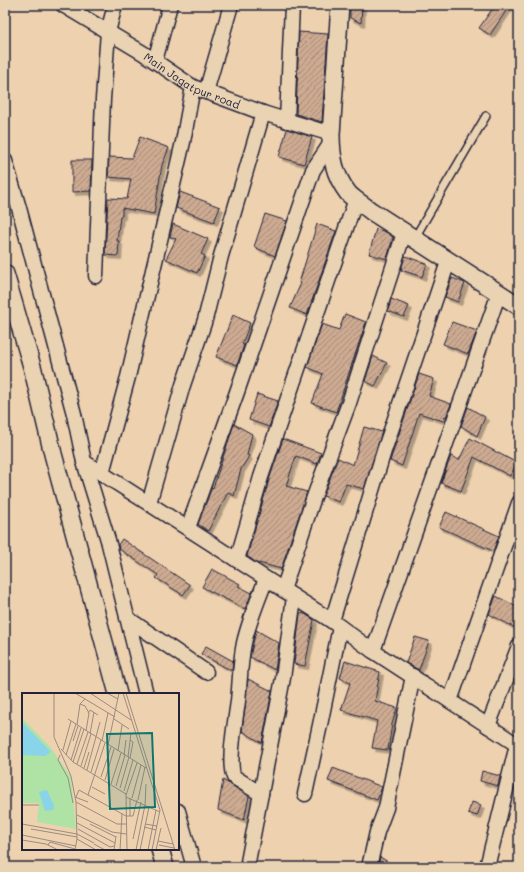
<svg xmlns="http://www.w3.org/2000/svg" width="524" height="872" font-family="Mali,sans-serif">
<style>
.building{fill:url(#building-hatch);stroke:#22223b;filter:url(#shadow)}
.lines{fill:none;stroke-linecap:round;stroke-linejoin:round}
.service-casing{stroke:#22223b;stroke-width:10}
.minor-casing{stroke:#22223b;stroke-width:17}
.tertiary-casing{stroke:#22223b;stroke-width:20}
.service{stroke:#ead3b2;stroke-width:7}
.minor{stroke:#ead3b2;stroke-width:14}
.tertiary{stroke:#ead3b2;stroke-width:17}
.labels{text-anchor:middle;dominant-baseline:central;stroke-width:4;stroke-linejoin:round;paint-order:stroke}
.street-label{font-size:11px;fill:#22223b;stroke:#ead3b2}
.inset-road{fill:none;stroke:#9c8b81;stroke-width:1}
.view{fill:#0f766e;fill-opacity:0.15;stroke:#0f766e;stroke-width:2}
.inset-edge{fill:none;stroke:#22223b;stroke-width:2}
</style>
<defs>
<pattern id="building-hatch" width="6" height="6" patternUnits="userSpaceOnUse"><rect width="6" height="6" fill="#cdaa91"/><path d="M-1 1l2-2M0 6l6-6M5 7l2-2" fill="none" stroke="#a68a78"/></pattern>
<filter id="shadow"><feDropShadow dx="3.5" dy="3.5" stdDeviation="0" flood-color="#0004"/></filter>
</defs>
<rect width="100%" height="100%" fill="#eed1af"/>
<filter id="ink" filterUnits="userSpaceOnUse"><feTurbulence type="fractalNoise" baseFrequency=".025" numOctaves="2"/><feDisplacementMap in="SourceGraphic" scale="8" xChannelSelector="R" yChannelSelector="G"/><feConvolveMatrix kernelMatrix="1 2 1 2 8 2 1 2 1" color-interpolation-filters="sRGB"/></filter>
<g filter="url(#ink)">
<g class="building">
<path d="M350,5H362L361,23L350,18Z"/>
<path d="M495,5H510L490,35L479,28Z"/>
<path d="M299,32L328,34L322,122L296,114Z"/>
<path d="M287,129L312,137L304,164L279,157Z"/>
<path d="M140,137L169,148L162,165L154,214L122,208V216H120L117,241H119L118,256L105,255L108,198L127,199L131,179L108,177L109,157L132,158Z"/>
<path d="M72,160H92L91,191L72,192Z"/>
<path d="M180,192L220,207L214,222L176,208Z"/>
<path d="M265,214L287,221L275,256L254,247Z"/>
<path d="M173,224L208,239L201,254L205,256L197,273L166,259L176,239L170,237Z"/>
<path d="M317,224L336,231L307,315L290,308L301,283H299Z"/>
<path d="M376,229L386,232L393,237L387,259L369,254Z"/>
<path d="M405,256L427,264L422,277L401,270Z"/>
<path d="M452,278L465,283L458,302L445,297Z"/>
<path d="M391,299L409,306L404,317L388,311Z"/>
<path d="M345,314L366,322L336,412L312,403L323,374L307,367L322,324L339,330Z"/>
<path d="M233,315L250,323L242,344L244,345L237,365L216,357Z"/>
<path d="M452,322L477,331L468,354L443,344Z"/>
<path d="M373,356L387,363L375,386L365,381Z"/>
<path d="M419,374L434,379L429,396L451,404L446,417L445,416L443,421L419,413L402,466L390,461Z"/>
<path d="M257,394L278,401L269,427L249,420Z"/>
<path d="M468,407L485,417L477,436L461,426Z"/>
<path d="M234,424L252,434L247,455L249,456L241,469L234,496L228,492L208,531L198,524L212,487L213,488Z"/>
<path d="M364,427L382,432L364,489L346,484L339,502L323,496L338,458L353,465Z"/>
<path d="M470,438L517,463L510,476L474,457L461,491L441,483L451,456L459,460Z"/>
<path d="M283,439L321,453L317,464L296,456L286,486L307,492L281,569L259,563L258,564L247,556L269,480Z"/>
<path d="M446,512L499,536L493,551L439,527Z"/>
<path d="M122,539L190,585L183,595L156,578L158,575L119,549L118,545Z"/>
<path d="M212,569L240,584L238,586L252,593L245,609L202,587Z"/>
<path d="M496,596L519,608V630L489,614Z"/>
<path d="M300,613L305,614L314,620L305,666L294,664Z"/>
<path d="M256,630L279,643L275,670L250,657Z"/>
<path d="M415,637L429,641L419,670L406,663Z"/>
<path d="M206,646L233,661L232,671L201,654Z"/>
<path d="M345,661L380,672L375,701L397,708L392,724L388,750L372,748L377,721L341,710L350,683L340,678Z"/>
<path d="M248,679L272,691L262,743L242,731Z"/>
<path d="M333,768L382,787L377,800L328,781Z"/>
<path d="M482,771L500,776L498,786L480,781Z"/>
<path d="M223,780L249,796L244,820L218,810Z"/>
<path d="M472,802L481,805L477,816L468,813Z"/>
<path d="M380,857L396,867H378Z"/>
</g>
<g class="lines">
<defs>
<path id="service" d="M414,239L486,116"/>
<g id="minor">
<path id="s1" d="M63,5L143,53L193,87L263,113L331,134"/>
<path d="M155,61L170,5"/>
<path d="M206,92L231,5"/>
<path d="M287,121L292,5"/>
<path d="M5,161L19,208L74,414L84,462L108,540L146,694"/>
<path d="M96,276L103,99L108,32L115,5"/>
<path d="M84,462L332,621L373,651L519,746"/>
<path d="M102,473L128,377L183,142L193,87"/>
<path d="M149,503L183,385L205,320L221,256L263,113"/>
<path d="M188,528L237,392L313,170L331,143"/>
<path d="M237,560L261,477L356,199"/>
<path d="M283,590L314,497L349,403L404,233"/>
<path d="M127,618L206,672"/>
<path d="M332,621L384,451L448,262"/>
<path d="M373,651L499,293"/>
<path d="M450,701L519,503"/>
<path d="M488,726L519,646"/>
<path d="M261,794L234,777C227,763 236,718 238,701C240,682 240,662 244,643C249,621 258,600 266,579"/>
<path d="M305,794L320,725L340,627"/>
<path d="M178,811L194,867"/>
<path d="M247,867L283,678L294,597"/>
<path d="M369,867L377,832L386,808L413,676"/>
<path d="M487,867L517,745"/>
</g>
<g id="tertiary">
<path d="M340,5L331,134C331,156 334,175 348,193C354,200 364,205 371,211L519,306"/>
<path d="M5,274L33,370L53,454L118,694"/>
<path d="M160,849L165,867"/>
</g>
</defs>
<use href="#service" class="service-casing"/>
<use href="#minor" class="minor-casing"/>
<use href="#tertiary" class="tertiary-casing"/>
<use href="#service" class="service"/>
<use href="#minor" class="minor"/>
<use href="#tertiary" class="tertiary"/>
</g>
</g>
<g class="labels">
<g class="street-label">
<text stroke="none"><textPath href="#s1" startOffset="150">Main Jagatpur road</textPath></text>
</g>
</g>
<g transform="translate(22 693)">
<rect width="157" height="157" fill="#eed1af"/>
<path d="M0,25L29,55L49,84L54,136L15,129L17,110H0Z" fill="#aee3a5"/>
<path d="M0,30L3,32L29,59L23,63L0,62ZM25,97L32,113L31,117L23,118L17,99Z" fill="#89d4e9"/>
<path class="inset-road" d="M32,0V44L49,83L54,109L55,146L53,157M53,0L93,24M68,0L109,27M85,0L96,6M101,0L138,117L130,157M104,0L153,157M58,11L63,13L67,20L64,38M66,20L68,17L76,22M46,26L124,75M92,26L107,36M55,32L58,11L63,6M68,41L72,19M108,47L111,49L108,65M51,48L56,33M80,48L86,20M86,52L97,0M39,56L51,69L104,101L105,157M41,57L49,28M96,58L100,32M38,62L36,67L46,85L51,110M44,62L54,31M102,62L104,47M106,64L109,40M49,67L59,35M51,69L62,36M55,71L66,39M59,73L69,41M62,75L67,59M65,77L78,29M69,79L79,47M79,84L89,54M83,87L92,56M89,91L99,60M94,93L103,62M70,94L83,101M98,95L107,64M102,98L111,67M66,102L83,50M104,102L115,70M53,104L66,109M54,104L57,97L104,123H111L115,107M104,104L138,119M110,105L119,72M116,107L123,74M54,109L95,131H104M0,112H17M55,122L90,139L104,141M108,123V105M55,130L93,150M0,131L55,141L72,150M68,131L94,144M123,131L135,133M122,134L134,137M9,136L55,144M56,136L88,154L92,153M0,142L54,153M55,146L74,157M111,146L119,109M0,147L24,151L36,157M136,148L151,151M72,151L83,157M26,152L28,149L53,156M137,152L152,155M92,157L94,143M98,157L100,121M114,157L123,112L124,91M118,157L127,114M126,157L134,117M134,157L139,135"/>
<path class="view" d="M130,40L133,114L88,116L85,41Z"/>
<rect width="157" height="157" class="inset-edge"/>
</g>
<rect width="524" height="872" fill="none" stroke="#ead3b2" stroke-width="20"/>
<rect x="10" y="10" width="504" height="852" fill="none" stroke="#22223b" stroke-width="1.5" filter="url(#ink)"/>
</svg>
